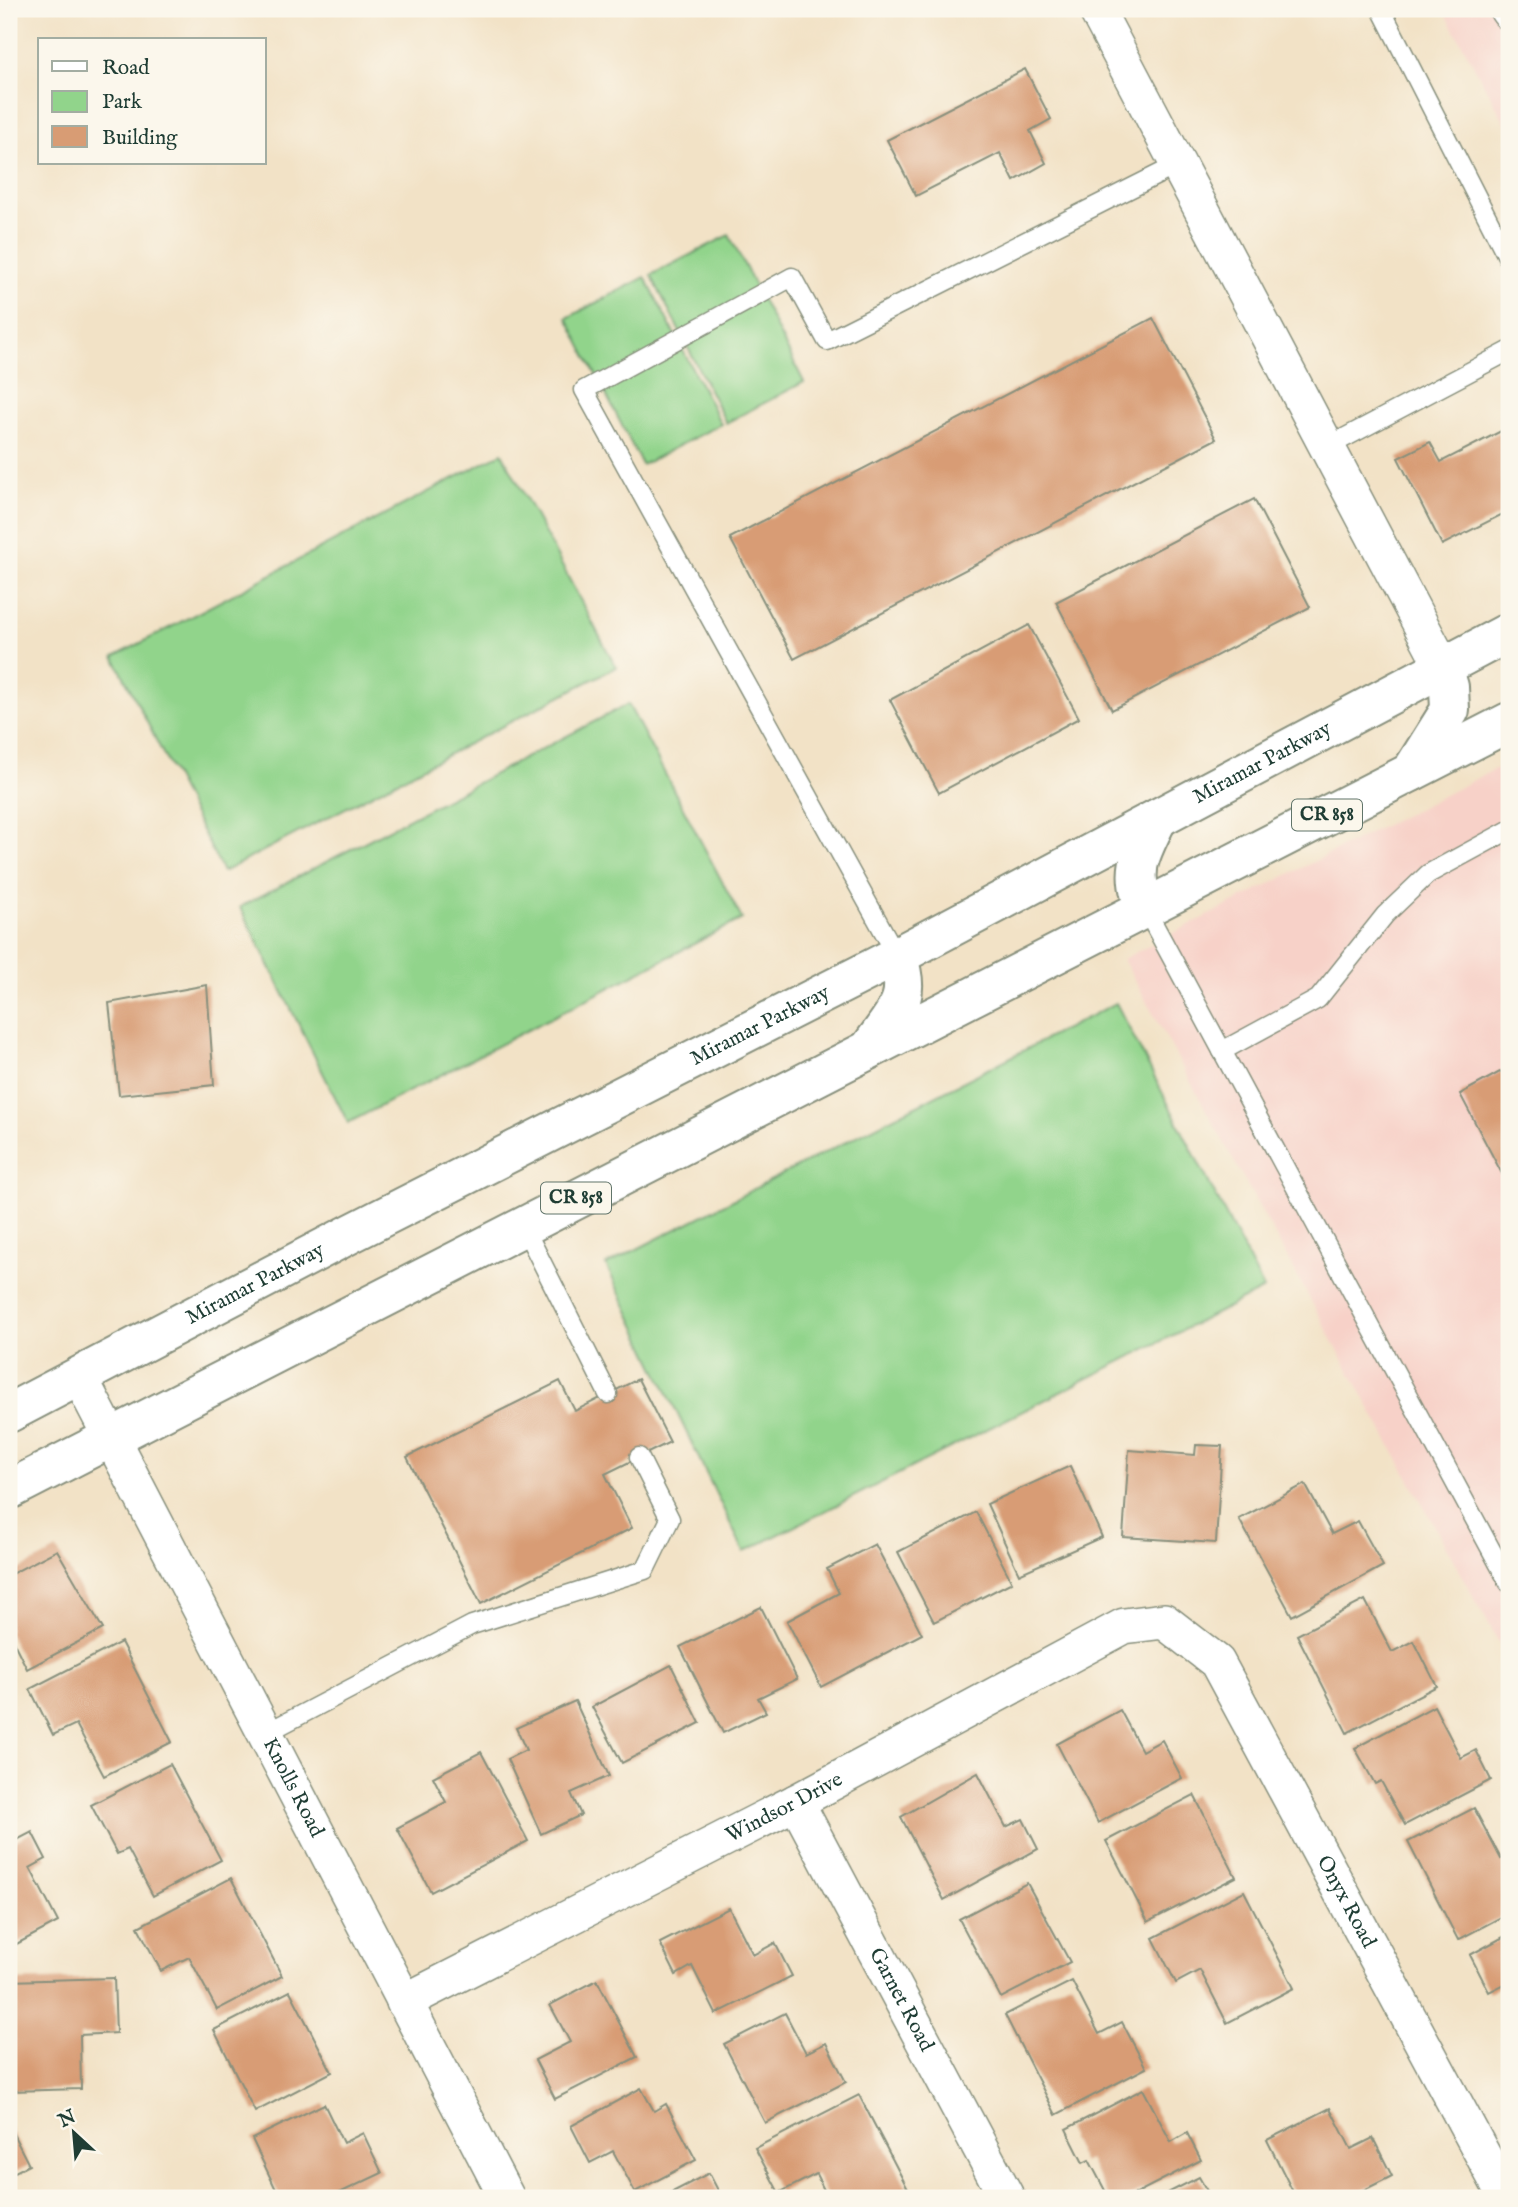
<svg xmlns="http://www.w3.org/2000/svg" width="1518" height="2207" font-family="'IM FELL English',serif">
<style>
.built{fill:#f7d1c8}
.green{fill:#91d48b;stroke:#588860;stroke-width:2}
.building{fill:#d89c74}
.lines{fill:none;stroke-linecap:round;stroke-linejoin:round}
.service-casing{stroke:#88907d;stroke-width:21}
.minor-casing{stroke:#88907d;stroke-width:38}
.primary-casing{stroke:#88907d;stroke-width:42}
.service{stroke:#fff;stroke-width:18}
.minor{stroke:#fff;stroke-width:35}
.primary{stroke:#fff;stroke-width:38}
.labels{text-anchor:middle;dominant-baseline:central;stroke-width:5;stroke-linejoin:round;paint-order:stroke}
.shield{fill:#fbf7ec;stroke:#61756b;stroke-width:2}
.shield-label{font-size:19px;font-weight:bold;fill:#1f3d34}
.street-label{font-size:21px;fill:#1f3d34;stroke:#fbf7ec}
</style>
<rect width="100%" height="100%" fill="#fbf7ec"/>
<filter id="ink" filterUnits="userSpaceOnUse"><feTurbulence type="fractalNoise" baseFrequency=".0143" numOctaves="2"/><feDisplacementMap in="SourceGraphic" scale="14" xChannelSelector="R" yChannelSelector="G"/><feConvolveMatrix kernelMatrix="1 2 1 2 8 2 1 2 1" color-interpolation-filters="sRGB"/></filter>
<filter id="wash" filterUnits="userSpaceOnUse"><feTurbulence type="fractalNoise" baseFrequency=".00686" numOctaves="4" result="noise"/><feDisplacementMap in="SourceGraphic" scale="28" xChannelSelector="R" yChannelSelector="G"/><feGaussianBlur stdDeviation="1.57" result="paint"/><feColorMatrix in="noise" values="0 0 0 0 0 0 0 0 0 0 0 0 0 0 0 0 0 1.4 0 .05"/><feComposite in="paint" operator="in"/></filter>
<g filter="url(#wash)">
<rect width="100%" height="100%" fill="#f2e2c6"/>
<g class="built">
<path d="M1443,9H1509V130Z"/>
<path d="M1509,762V1661L1123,959Z"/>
</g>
<g class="green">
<path d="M729,235L804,382L726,423L651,275Z"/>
<path d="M645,277L721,424L642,465L567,318Z"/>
<path d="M502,453L616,667L223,872L114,657Z"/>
<path d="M628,704L742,919L348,1123L240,907Z"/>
<path d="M1116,1003L1264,1289L744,1552L606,1265Z"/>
</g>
<g id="blocks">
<g class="building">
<path d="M1025,69L1051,119L1030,131L1046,163L1014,181L1000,153L916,196L887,140Z"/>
<path d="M1153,318L1216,439L794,659L730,538Z"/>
<path d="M1509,427V511L1442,545L1398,458L1430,442L1441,462Z"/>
<path d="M1254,499L1310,607L1112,710L1056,602Z"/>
<path d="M1029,625L1079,718L939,793L890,700Z"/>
<path d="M207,985L214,1085L119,1095L109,1003Z"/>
<path d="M1509,1067V1187L1460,1094Z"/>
<path d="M638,1379L670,1442L605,1474L632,1528L481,1604L407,1457L560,1381L575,1411Z"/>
<path d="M1196,1445L1222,1446L1216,1543L1123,1537L1129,1450L1195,1455Z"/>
<path d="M1070,1466L1102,1537L1019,1574L987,1504Z"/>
<path d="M1305,1484L1332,1534L1358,1521L1383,1566L1292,1616L1239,1519Z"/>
<path d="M976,1512L1012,1582L934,1622L898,1552Z"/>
<path d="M875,1544L922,1634L821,1687L787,1621L839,1593L827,1569Z"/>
<path d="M57,1550L103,1629L27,1669L9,1633V1575Z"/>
<path d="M1365,1600L1392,1652L1414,1641L1437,1686L1347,1733L1297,1635Z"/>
<path d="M761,1607L797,1679L758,1698L766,1712L723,1733L680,1647Z"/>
<path d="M121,1642L172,1742L104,1776L76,1724L53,1735L30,1689Z"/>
<path d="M671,1665L700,1723L622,1763L592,1707Z"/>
<path d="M575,1701L609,1776L571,1793L581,1815L541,1834L507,1759L526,1750L516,1728Z"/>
<path d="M1434,1706L1461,1758L1476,1750L1491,1780L1405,1825L1381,1781L1375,1784L1355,1748Z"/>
<path d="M1120,1710L1142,1751L1162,1740L1182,1778L1098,1823L1057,1744Z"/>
<path d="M481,1752L528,1841L431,1892L397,1828L446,1802L433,1777Z"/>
<path d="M170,1764L221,1860L153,1896L128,1849L117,1854L91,1805Z"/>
<path d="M978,1773L1006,1827L1023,1819L1038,1849L944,1900L901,1817Z"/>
<path d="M1194,1795L1236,1877L1148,1922L1106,1841Z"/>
<path d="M1474,1808L1501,1859L1509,1854V1913L1458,1940L1408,1842Z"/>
<path d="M32,1832L46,1859L30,1868L58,1922L9,1948V1844Z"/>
<path d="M231,1878L282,1976L217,2010L189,1957L161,1971L138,1927Z"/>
<path d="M1027,1883L1070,1962L1001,1998L959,1919Z"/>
<path d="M1244,1891L1294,1988L1227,2023L1200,1970L1176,1983L1153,1938Z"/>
<path d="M729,1908L753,1955L775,1943L792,1976L716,2014L692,1966L676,1975L660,1943Z"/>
<path d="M1509,1934V1982L1489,1992L1470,1955Z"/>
<path d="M114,1978L116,2033L80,2035L81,2089L11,2091L9,1981Z"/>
<path d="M597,1980L637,2057L555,2099L535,2060L570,2042L550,2005Z"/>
<path d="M1072,1981L1099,2034L1122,2022L1146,2068L1056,2115L1005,2015Z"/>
<path d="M290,1991L332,2072L255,2112L214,2030Z"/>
<path d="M785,2013L806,2053L826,2043L846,2082L765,2123L724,2044Z"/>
<path d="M641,2088L654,2111L666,2104L696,2160L635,2192L613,2151L590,2163L571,2126Z"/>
<path d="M1143,2089L1171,2142L1187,2133L1201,2160L1127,2198H1109L1089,2160L1083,2163L1066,2129Z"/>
<path d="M859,2095L910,2193L899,2198H828L816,2174L779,2193L755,2148Z"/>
<path d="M324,2104L343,2143L363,2133L382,2173L329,2198H280L252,2139Z"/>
<path d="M1330,2108L1351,2149L1373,2138L1392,2176L1348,2198H1296L1267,2140Z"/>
<path d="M9,2126L29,2165L9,2175Z"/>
<path d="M709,2173L722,2198H661Z"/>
<path d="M1199,2177L1211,2198H1158Z"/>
</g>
</g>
</g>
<g filter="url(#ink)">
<use href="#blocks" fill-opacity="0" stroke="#88907d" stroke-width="2"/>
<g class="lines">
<defs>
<g id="service">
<path d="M1381,9L1509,260"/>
<path d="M1327,447L1509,351"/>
<path d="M1145,908L1509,1583"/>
<path d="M897,956L584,390L792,277L827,341L1179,164"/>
<path d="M1222,1051L1318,999L1385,915L1428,874L1509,830"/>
<path d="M523,1225L608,1394"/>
<path d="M264,1734L472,1625L645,1570L670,1519L639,1457"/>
</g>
<g id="minor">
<path d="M1096,9L1443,667"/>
<path d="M1507,9L1509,12"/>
<path id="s1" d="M79,1376L507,2198"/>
<path id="s2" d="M796,1802L1007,2198"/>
<path id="s3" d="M404,2002L796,1802L1124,1626L1164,1621L1217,1662L1506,2198"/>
</g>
<g id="primary">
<path d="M1411,772L1450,710L1449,687L1443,667"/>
<path d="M1145,908C1129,870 1141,853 1158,818"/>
<path d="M872,1045C896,1011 913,999 897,956"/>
<path id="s4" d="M9,1413L352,1233L897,956L1509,632"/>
<path d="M9,1490L1509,722"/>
</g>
</defs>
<use href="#service" class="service-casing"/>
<use href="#minor" class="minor-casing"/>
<use href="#primary" class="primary-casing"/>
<use href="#service" class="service"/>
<use href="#minor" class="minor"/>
<use href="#primary" class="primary"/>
</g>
</g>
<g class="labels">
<g class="shield">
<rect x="1292" y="799.5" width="70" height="31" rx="5"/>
<rect x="541" y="1182.5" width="70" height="31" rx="5"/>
</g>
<g class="shield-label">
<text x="1327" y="815">CR 858</text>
<text x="576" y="1198">CR 858</text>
</g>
<g class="street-label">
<text stroke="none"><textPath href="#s4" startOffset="1412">Miramar Parkway</textPath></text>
<text stroke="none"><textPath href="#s4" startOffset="845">Miramar Parkway</textPath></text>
<text stroke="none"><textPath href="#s4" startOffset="278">Miramar Parkway</textPath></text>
<text stroke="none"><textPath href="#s1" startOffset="464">Knolls Road</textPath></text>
<text stroke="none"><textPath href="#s3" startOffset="427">Windsor Drive</textPath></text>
<text stroke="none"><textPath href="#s3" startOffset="1192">Onyx Road</textPath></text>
<text stroke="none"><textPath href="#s2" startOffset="224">Garnet Road</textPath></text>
</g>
</g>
<rect width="1518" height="2207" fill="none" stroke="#fbf7ec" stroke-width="35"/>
<rect x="38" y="38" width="228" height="126" fill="#fbf7ec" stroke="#a3ada2" stroke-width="2"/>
<rect x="52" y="61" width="35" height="10" fill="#ffffff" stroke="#a3ada2" stroke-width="2"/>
<text x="102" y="74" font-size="21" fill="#1f3d34">Road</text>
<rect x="52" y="91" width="35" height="21" fill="#91d48b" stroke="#a3ada2" stroke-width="2"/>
<text x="102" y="108" font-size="21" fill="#1f3d34">Park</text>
<rect x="52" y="126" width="35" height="21" fill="#d89c74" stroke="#a3ada2" stroke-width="2"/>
<text x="102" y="144" font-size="21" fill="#1f3d34">Building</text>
<g transform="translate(74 2133) rotate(334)" stroke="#fbf7ec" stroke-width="5" paint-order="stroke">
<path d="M0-5L12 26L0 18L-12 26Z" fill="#1f3d34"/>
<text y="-10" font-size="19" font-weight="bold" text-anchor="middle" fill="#1f3d34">N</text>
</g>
</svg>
